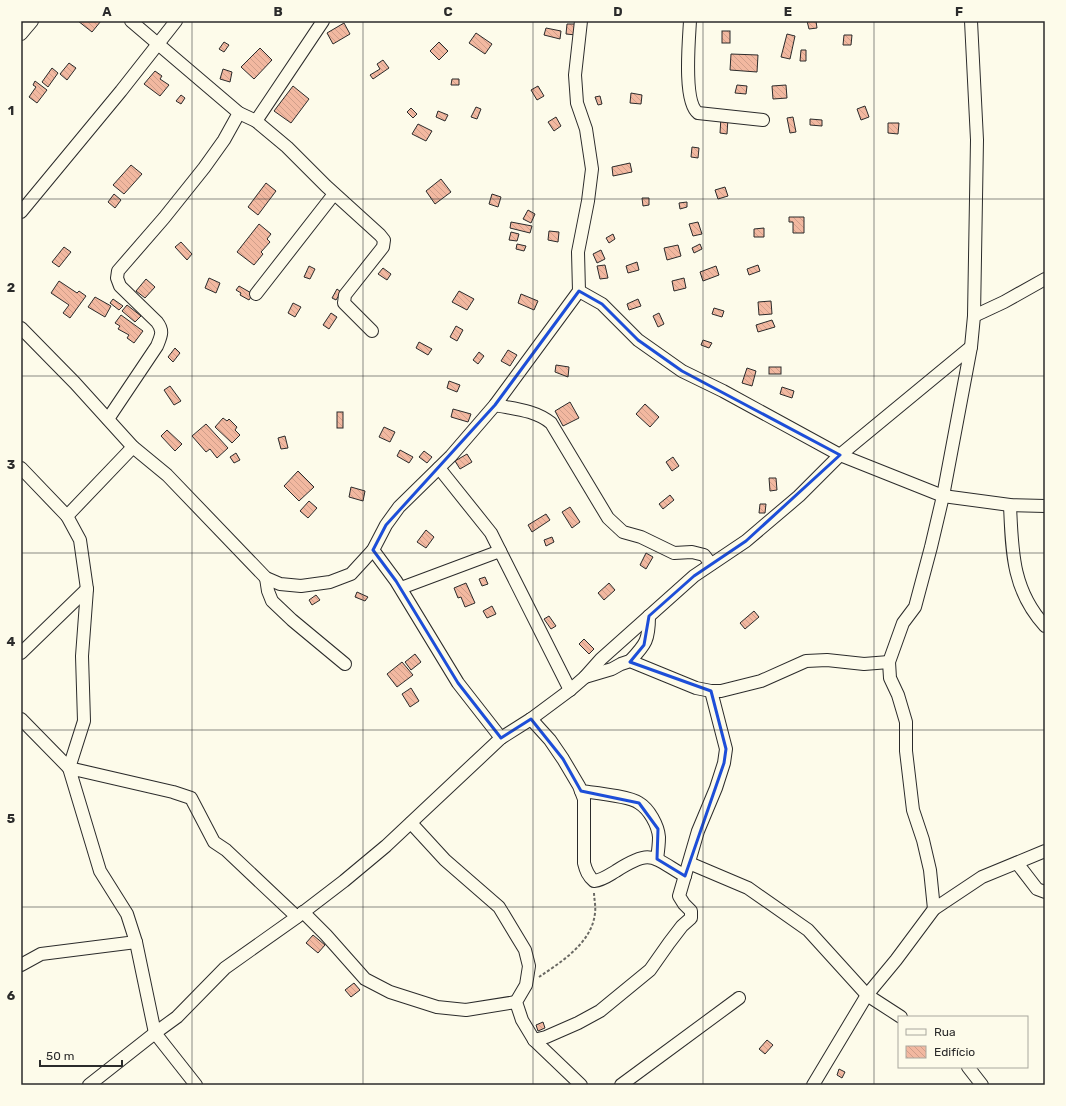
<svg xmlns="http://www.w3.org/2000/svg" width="1066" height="1106" font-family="Rubik,sans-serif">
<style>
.building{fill:url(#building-back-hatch);stroke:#2b2b2b}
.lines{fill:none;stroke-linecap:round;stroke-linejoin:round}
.minor-casing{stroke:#2b2b2b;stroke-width:14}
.path{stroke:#6a6964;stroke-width:2;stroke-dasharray:3 2;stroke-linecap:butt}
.minor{stroke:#fdfbea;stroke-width:12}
.marked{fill:none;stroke:#1d4ed8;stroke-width:3;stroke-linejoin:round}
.grid{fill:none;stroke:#2b2b2b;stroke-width:1;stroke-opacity:0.55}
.neatline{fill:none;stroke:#2b2b2b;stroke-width:1.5}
.grid-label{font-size:13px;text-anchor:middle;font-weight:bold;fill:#2b2b2b}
</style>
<defs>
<pattern id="building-back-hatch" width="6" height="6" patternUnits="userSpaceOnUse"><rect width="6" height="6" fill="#f2b8a0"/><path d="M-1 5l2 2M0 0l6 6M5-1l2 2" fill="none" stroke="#d09e8a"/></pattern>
</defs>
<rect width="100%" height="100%" fill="#fdfbea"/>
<g class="building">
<path d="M78,21H101L92,32Z"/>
<path d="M807,21H816L817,28L809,29Z"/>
<path d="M344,23L350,34L333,44L327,33Z"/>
<path d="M567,24H577L576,35L566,34Z"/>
<path d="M546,28L561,31L560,39L544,35Z"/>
<rect x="722" y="31" width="8" height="12"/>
<path d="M476,33L492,44L485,54L469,43Z"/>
<path d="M787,34L795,36L790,59L781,57Z"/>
<path d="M844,35H852L851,45H843Z"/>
<path d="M224,42L229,45L224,52L219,49Z"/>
<path d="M439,42L448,51L439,60L430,51Z"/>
<path d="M260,48L272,60L254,79L241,67Z"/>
<path d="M801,50H806V61H800Z"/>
<path d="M731,54L758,55L757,72L730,70Z"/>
<path d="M383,60L389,68L373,79L370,75L380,69L377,64Z"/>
<path d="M69,63L76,68L67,80L60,74Z"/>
<path d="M52,68L58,73L48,87L42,82Z"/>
<path d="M223,69L232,72L230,82L220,79Z"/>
<path d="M155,71L162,76L160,79L169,85L160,96L144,84Z"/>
<path d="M452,79H459V85H451Z"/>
<path d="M35,81L47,90L37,103L29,97L36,87L33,85Z"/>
<path d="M737,85L747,86L746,94L735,93Z"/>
<path d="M786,85L787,98L773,99L772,86Z"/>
<path d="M293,86L309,99L291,123L274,111Z"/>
<path d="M538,86L544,96L537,100L531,90Z"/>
<path d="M631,93L642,95L641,104L630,103Z"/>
<path d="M181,95L185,98L181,104L176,101Z"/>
<path d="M600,96L602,104L598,105L595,97Z"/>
<path d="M865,106L869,117L861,120L857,109Z"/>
<path d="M476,107L481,109L477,119L471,117Z"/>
<path d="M411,108L417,114L413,118L407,112Z"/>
<path d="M438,111L448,115L445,121L436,117Z"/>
<path d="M556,117L561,126L554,131L548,122Z"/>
<path d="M721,117L728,118L727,134L720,133Z"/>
<path d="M793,117L796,132L790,133L787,118Z"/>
<path d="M810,119L822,120V126L810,125Z"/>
<path d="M888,123H899L898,134L888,133Z"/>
<path d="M418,124L432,131L426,141L412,134Z"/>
<path d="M692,147L699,148L698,158L691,157Z"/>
<path d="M630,163L632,172L613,176L612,167Z"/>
<path d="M131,165L142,174L124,194L113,185Z"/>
<path d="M441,179L451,192L435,204L426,191Z"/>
<path d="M266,183L276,191L258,215L248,207Z"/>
<path d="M725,187L728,196L718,199L715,190Z"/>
<path d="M114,194L121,200L115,208L108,202Z"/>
<path d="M492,194L501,197L498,207L489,204Z"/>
<path d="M642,198H649V205L643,206Z"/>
<path d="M687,202V207L680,209L679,203Z"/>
<path d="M528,210L535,214L531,223L523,219Z"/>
<path d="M789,217H804V233H793V222H789Z"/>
<path d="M511,222L532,226L530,233L510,228Z"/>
<path d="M698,222L702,234L693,236L689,224Z"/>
<path d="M259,224L271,234L267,239L270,242L261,252L263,254L254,265L237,252Z"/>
<path d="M764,228V237H754V229Z"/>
<path d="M549,231L559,232L558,242L548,240Z"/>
<path d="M511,232L519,234L517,241L509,240Z"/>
<path d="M613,234L615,239L609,243L606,238Z"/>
<path d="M181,242L192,254L187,260L175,247Z"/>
<path d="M517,244L526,246L524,251L516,249Z"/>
<path d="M700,244L702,249L694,253L692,248Z"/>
<path d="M678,245L681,256L667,260L664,248Z"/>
<path d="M64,247L71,252L59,267L52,262Z"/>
<path d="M601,250L605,259L597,263L593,254Z"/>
<path d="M637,262L639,270L628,273L626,266Z"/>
<path d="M605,265L608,278L600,279L597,266Z"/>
<path d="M758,265L760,271L749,275L747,269Z"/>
<path d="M309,266L315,269L310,279L304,277Z"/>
<path d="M716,266L719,275L703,281L700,272Z"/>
<path d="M383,268L391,274L387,280L378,274Z"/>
<path d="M209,278L220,283L216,293L205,288Z"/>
<path d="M684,278L686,288L674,291L672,281Z"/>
<path d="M146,279L155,287L145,298L136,291Z"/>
<path d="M59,281L77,293L79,291L86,296L70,318L63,313L69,305L51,293Z"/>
<path d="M239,286L253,294L249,300L240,295L241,293L236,290Z"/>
<path d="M337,289L341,292L336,300L332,298Z"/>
<path d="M459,291L474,299L467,310L452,302Z"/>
<path d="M521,294L538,301L534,310L518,303Z"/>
<path d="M95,297L111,306L105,317L88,307Z"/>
<path d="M113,299L123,306L119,310L110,303Z"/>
<path d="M638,299L641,306L629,310L627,304Z"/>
<path d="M771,301L772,314L759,315L758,302Z"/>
<path d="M293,303L301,307L295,317L288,313Z"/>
<path d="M127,305L141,316L135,322L122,311Z"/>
<path d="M714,308L724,311L722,317L712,314Z"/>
<path d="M331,313L337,317L329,329L323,325Z"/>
<path d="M659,313L664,324L658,327L653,316Z"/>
<path d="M121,315L143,331L134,343L127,338L129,335L118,329L120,326L115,323Z"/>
<path d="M772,320L775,327L758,332L756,325Z"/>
<path d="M456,326L463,330L457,341L450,337Z"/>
<path d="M703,340L712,343L709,348L701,345Z"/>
<path d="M419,342L432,349L428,355L416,348Z"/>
<path d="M175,348L180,353L173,362L168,357Z"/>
<path d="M508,350L517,355L510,366L501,361Z"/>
<path d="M479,352L484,356L478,364L473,360Z"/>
<path d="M556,365L569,367L568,377L555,372Z"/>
<rect x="769" y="367" width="12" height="7"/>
<path d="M747,368L756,371L752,386L742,383Z"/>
<path d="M449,381L460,385L457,392L447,388Z"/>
<path d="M170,386L181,401L174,405L164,390Z"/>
<path d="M782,387L794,391L792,398L780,394Z"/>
<path d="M570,402L579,418L563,426L555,411Z"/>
<path d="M645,404L659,417L650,427L636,414Z"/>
<path d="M453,409L471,414L468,422L451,417Z"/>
<rect x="337" y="412" width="6" height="16"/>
<path d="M223,418L227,421L229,419L237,427L235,430L240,435L232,443L215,427Z"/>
<path d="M206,424L228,448L217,458L210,449L206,452L192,436Z"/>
<path d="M384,427L395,432L390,442L379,437Z"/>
<path d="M167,430L182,444L175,451L161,436Z"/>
<path d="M285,436L288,448L281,449L278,438Z"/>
<path d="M400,450L413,457L409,463L397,456Z"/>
<path d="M424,451L432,457L427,463L419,457Z"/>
<path d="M236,453L240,460L234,463L230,457Z"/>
<path d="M467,454L472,462L460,469L455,461Z"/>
<path d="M673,457L679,466L672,471L666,462Z"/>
<path d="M298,471L314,487L299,501L284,486Z"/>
<path d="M769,478H776L777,490L770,491Z"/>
<path d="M351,487L365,491L363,501L349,497Z"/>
<path d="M670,495L674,500L663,509L659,504Z"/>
<path d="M309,501L317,508L308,518L300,511Z"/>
<path d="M760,504H766L765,513H759Z"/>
<path d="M570,507L580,522L572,528L562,512Z"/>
<path d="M546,514L550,520L532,532L528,525Z"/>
<path d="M426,530L434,537L426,548L417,542Z"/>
<path d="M552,537L554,542L546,546L544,540Z"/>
<path d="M646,553L653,557L646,569L640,565Z"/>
<path d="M485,577L488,584L482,586L479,579Z"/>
<path d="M466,583L475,603L465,607L461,597L458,598L454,588Z"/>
<path d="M609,583L615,590L604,600L598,593Z"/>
<path d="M357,592L368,597L365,601L355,597Z"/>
<path d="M316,595L320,600L312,605L309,600Z"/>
<path d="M492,606L496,614L487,618L483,611Z"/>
<path d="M754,611L759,617L745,629L740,623Z"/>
<path d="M549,616L556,626L551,629L544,619Z"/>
<path d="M584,639L594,649L589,654L579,644Z"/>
<path d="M415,654L421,662L411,670L405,662Z"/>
<path d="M402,662L413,675L397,687L387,674Z"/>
<path d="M411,688L419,701L410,707L402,694Z"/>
<path d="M313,935L325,945L318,953L306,943Z"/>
<path d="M354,983L360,990L351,997L345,990Z"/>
<path d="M543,1022L545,1028L538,1031L536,1025Z"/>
<path d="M767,1040L773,1045L765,1054L759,1049Z"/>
<path d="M839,1069L845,1072L842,1078L837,1075Z"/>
</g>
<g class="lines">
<defs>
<g id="minor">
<path d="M131,21L239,113L256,121L287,147L326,186L380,235L384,240L383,247L345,295L344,303L372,331"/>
<path d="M690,21C689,40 683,102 698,113L763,120"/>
<path d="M21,34L32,21"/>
<path d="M256,121L323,21"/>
<path d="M21,212L121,91L176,21"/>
<path d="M579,291L602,304L638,340L682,371L723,391L840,455L943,496L1010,505L1045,506"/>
<path d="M256,294L334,194"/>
<path d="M974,316L1004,302L1045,279"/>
<path d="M21,328L75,383L133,447L167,475L266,578L280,584L301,586L330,582L351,574L373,550L386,525L399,507L451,456L495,405L579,291L578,252L588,201L592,169L586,129L577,103L575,75L581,21"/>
<path d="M495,405C515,409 535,410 551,423L608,518L623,532L641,537L674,553L692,552L704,555L711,564"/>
<path d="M108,419L157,346C161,336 164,331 157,322L120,286L117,278L118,271L164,218L204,168L224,140L239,113"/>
<path d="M21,468L67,516L133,447"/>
<path d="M439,468L491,533L570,690"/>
<path d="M1010,505C1012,551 1012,590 1045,626"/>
<path d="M373,550L396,581L458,683L501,738"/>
<path d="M266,578L268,591L272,601L292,620L345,664"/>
<path d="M401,588L500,551"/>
<path d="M21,653L87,589"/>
<path d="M630,661C646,644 649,640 649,616"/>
<path d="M585,677L601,659L694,576L746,541L799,496L840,455L971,347"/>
<path d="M21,719L69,768L84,721L82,656L87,589L80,540L67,516"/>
<path d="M531,719L550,740L563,759L579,786L584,799V863C586,871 588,876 594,881C603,880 609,875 616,871C652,848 652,857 685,876"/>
<path d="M581,791C595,793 629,796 639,803C649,809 658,825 659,837C659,844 658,852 657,859"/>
<path d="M411,823L445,860L499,907L525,950L529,966L526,985L516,1002L522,1020L534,1040L581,1085"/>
<path d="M689,863L748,888L808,930L867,995L901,1017"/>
<path d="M1017,863L1037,889L1045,892"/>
<path d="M934,909L930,870L923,840L913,810L906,751V722L898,695L890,678L889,662L903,623L915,607L931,547L943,496L971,347L974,316L977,140L971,21"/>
<path d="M303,912L326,935L365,979L390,992L437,1007L466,1010L516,1002"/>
<path d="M136,942L155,1033L196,1085"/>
<path d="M21,965L41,954L136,942L127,914L100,871L69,768L173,792L191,798L214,842L226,850L297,917"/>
<path d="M534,1040L546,1037L578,1023L600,1011L650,970L669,943L682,926L691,918V911L684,904L679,896L698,831L716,788L724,763L726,749L711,691"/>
<path d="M968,1067L982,1085"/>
<path d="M89,1085L155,1033L177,1017L225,968L297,917L344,881L386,846L501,738L531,719L570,690L585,677L612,669L621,664L630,661L696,688L711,691H721L761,681L806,661L827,660L864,664L889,662"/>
<path d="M621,1085L739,998"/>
<path d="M813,1085L867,995L896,960L934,909L982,877L1045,851"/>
</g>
</defs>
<use href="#minor" class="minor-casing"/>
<path class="path" d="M539,977C561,962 592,943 595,913C596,906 594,899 594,892"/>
<use href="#minor" class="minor"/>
</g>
<path class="marked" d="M579,291L602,304L638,340L682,371L840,455L746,541L694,576L649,616L644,645L630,662L711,691L726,749L724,763L685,876L657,859L658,829L639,803L581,791L563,759L531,719L501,738L458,683L396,581L373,550L386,525L495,405Z"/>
<path class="grid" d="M192,21V1085M363,21V1085M533,21V1085M703,21V1085M874,21V1085M21,199H1045M21,376H1045M21,553H1045M21,730H1045M21,907H1045"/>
<rect width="1066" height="1106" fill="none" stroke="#fdfbea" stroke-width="44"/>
<rect x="898" y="1016" width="130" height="52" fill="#fdfbea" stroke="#a9a89e"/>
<rect x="906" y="1029" width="20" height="6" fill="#fdfbea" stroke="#a9a89e"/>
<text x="934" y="1036" font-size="12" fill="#2b2b2b">Rua</text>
<rect x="906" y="1046" width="20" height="12" fill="url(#building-back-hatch)" stroke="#a9a89e"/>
<text x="934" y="1056" font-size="12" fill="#2b2b2b">Edifício</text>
<path d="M40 1060v6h82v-6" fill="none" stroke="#2b2b2b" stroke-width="2"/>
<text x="46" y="1060" font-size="12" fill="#2b2b2b" stroke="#fdfbea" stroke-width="3" paint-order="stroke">50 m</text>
<rect x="22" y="22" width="1022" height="1062" class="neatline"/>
<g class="grid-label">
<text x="107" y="16">A</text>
<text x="278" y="16">B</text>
<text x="448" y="16">C</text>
<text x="618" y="16">D</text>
<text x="788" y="16">E</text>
<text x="959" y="16">F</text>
<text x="11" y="115">1</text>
<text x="11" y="292">2</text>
<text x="11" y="469">3</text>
<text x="11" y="646">4</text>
<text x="11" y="823">5</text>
<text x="11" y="1000">6</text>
</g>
</svg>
